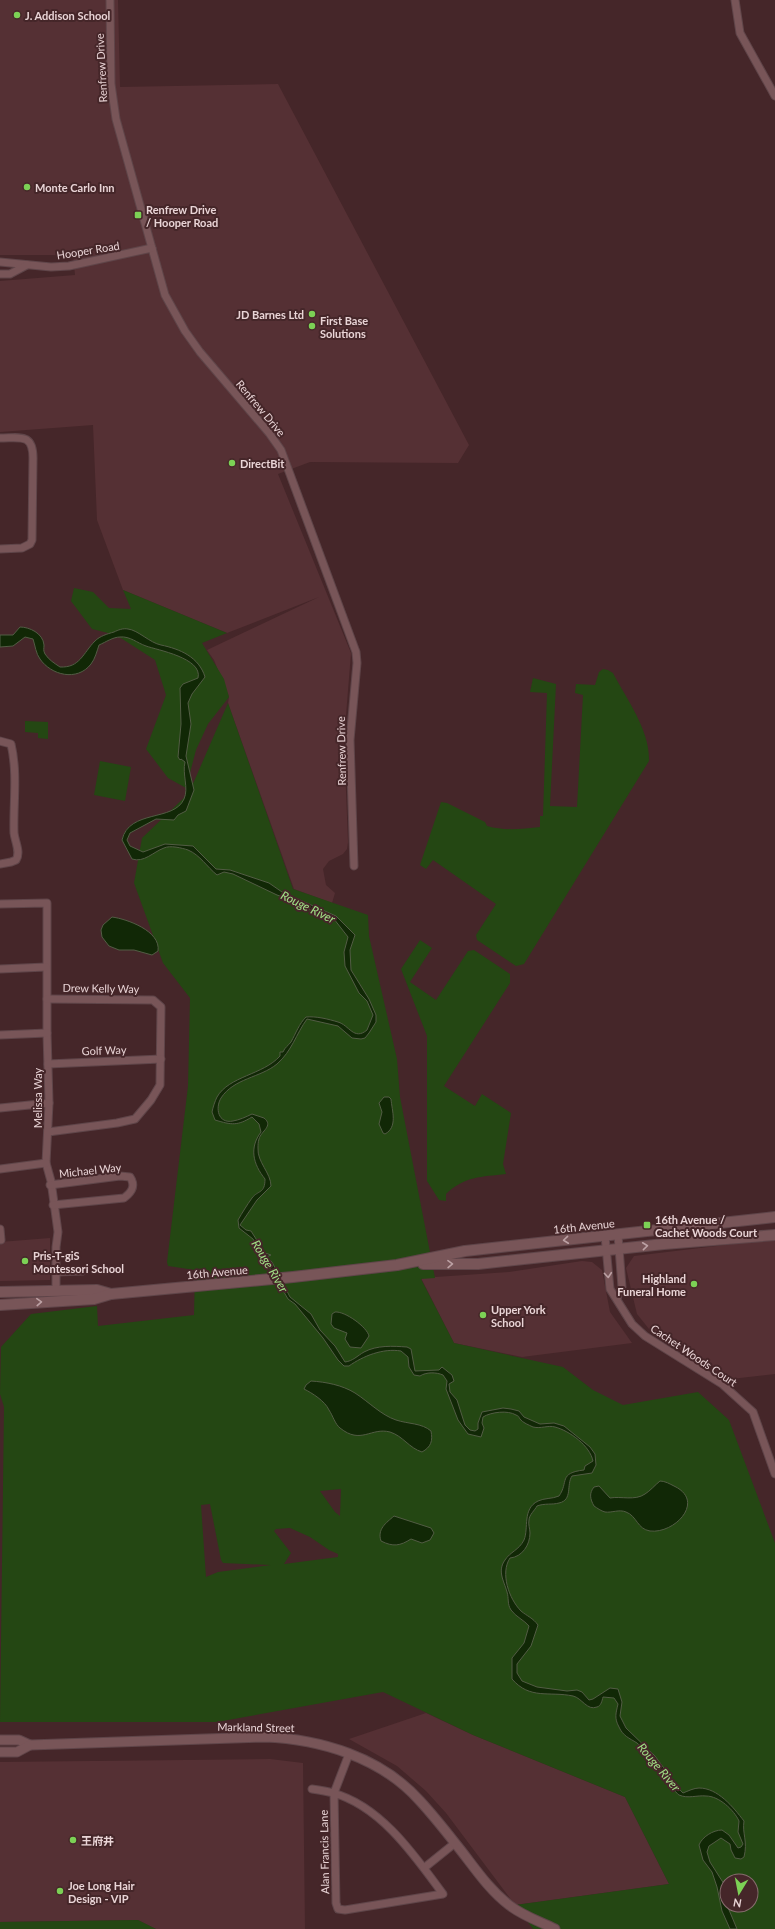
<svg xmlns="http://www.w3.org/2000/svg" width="775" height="1929" font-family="Lato,'Noto Sans SC',sans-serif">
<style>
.built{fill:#553034}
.green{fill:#244713;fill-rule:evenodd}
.water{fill:#112806;stroke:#525c44}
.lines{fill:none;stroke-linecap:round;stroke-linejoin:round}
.minor-casing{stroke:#5f4549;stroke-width:9}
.tertiary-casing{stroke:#5f4549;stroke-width:11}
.secondary-casing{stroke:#5f4549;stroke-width:12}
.minor{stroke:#785558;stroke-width:7}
.tertiary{stroke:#785558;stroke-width:9}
.secondary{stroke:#785558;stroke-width:10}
.oneway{stroke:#bca1a4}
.poi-dot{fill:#7cd155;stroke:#452629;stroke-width:1.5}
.labels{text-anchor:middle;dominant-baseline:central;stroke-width:4;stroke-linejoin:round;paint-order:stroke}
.poi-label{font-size:11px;font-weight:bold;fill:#e9d4d6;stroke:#452629;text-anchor:start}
.street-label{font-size:11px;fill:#e9d4d6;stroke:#452629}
.water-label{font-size:12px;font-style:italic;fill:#a1e086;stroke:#452629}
</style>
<rect width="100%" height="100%" fill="#452629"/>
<g class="built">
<path d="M0,0H118L120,87L278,84L469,445L458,463L310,462L278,474L351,653L344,740L348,842L347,849L343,854L329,861L323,869L326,885L335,893L332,903L294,889L228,703L229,697L214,660L207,650L319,597L227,633L123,590L97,520L93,425L0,432V281L75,275L73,255H0Z"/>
<path d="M50,1238V1280L0,1281V1242Z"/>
<path d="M775,1239V1374L731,1379L653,1334L637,1314L626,1268L634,1256Z"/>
<path d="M582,1261L592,1262L602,1270L610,1312L632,1343L522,1357L454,1343L421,1278L509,1272Z"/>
<path d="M426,1713L473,1735L625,1797L669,1884L515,1905L446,1813L426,1791L397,1766L349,1739Z"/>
<path d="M270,1759L303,1763L305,1929H156L138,1920L0,1922V1762Z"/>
</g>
<g class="green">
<path d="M74,588L93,592L109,608L131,609L123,590L227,633L202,643L224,679L229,697L208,724L196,750L186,788L168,778L146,749L166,695L155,660L116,635L92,629L71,601Z"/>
<path d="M603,669L608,670L613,673C627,700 650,730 649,761L524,964L516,966L477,940L476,935L496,904L433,860L426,869L420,865L441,802L447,803L485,822L487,826C504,831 522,829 540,827V816H543L547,693L530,692L533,678L556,684L550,806L577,807L583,695L575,693L576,684L595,685L599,672Z"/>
<path d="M228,703L293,889L368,915L369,936L397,1059L400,1097L435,1278L421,1279L454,1343L563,1367L593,1390L623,1405L698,1392L729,1420L775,1543V1929H533L515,1905L669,1884L625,1797L473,1735L383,1692L217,1722H0L4,1407L0,1394L1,1347L31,1314L97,1306L98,1326L194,1315L195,1270L168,1266L167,1262L188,1086L190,998L163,963L134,883L142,838L189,793ZM341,1489L340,1515V1516L335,1512L320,1491ZM210,1504L221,1560L223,1563L271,1565L218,1572L206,1577L201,1505ZM290,1528L310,1537L329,1550L338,1554V1557L284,1564L291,1553L274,1531L276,1529ZM727,1881H751V1905H727Z"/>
<path d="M25,721L48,722V739L38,738V733L25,732Z"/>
<path d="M100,761L131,767L125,801L94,795Z"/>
<path d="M420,940L432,948L410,982L436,1000L468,951L474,950L510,974V983L444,1086L475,1106L482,1094L511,1113L503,1164L506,1174C481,1177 465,1176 446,1194V1201L439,1200L427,1181V1036L401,969Z"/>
<path d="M138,1920L156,1929H0V1922Z"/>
</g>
<g class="water">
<path d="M20,627C29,627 43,633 44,645C44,649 43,650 45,654C49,660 54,663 60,667C80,668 83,653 95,641C100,636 107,634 114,632C118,630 123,628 128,629C138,630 150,643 161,645C180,649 199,657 205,677L192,694L188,703L191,724L186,756L194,790L186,811L178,815L174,820L156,819L130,833L127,840L130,846L143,852L165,844L193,846L216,869L230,870L269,883L282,892L336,916L355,935L350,950L351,970L369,999L376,1015V1022L369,1033L365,1038L361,1039L352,1038L338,1026L307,1019C296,1034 292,1051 277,1064C260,1078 234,1078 221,1098C215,1108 218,1124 233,1121C239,1120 246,1117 252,1114L264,1118C274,1126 261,1131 259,1139C258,1142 258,1145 258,1148C257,1162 271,1173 271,1186L257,1200L240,1225L246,1230L251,1231L265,1253L271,1255L266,1257L272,1262L290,1297L311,1314L320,1330L335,1346L345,1362C353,1361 357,1356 364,1352C377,1345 393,1346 407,1347L411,1349L415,1371L439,1370L442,1367L452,1375L454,1381L449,1384L450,1392L457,1400L465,1425L470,1430L475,1431L478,1429V1423L482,1412L503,1408L511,1409L519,1411L524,1417L540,1424L554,1423L564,1426L590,1447L595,1454L596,1465L592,1473L572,1476C566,1485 573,1500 559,1503C552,1505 545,1503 537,1506C535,1510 529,1515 529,1520C528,1524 530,1529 530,1533C530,1545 522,1557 510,1558C500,1573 509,1599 521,1611C527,1616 533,1618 538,1625L531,1646L517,1664V1673L522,1681L537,1687L567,1691L577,1690L582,1692L589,1700L593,1699L610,1688L618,1689L622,1702L620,1716L626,1728L655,1756L680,1790L683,1793C688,1791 694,1788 699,1788C718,1788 733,1807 744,1821C742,1834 748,1841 744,1857L741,1859L735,1858L731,1850L730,1844L721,1838L709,1846L707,1852L710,1862L724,1884L727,1905L737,1929H730L722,1911L717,1887L712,1872L703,1860L699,1845C702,1837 713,1830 722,1830L729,1835L738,1848L741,1847L743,1844L738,1832L739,1821C734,1810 719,1796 706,1796C697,1795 688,1799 679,1795C675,1793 657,1765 652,1758C647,1753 642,1747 637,1743C629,1738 623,1736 619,1727C614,1718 616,1713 618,1704L614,1698L603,1697C602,1701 601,1706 597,1707C587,1711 582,1698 573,1696C549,1691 530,1700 512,1679V1658L524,1643L529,1626C524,1620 516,1617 511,1610C507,1604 509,1598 507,1592C504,1581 497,1571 505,1560C510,1552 519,1550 524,1540C529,1528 522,1509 538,1501C544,1498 552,1499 559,1496C569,1482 558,1473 584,1470L585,1466L593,1461C590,1446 570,1431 555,1427C548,1425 541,1429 533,1427C529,1425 523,1423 520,1419C518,1416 520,1417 516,1415C508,1410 491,1412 483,1417L482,1423L484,1428L481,1437L468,1434L458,1420L446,1389L447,1381L443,1375C436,1372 426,1372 420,1376L414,1375L409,1367L408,1357L401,1351C383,1348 363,1356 349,1366H344L338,1360L323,1338L295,1304L288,1299L253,1239L239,1228L238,1220C242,1213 247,1205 252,1198C258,1190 265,1194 265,1179C253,1164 249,1148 261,1132L259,1124L252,1117C237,1126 232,1125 215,1120L212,1112C213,1107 215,1101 217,1097C229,1076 263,1075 280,1056V1052H283C285,1047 288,1046 291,1042C296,1033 299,1024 306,1017C316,1016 328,1019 338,1022C349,1025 354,1041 367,1030L373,1015L367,1001L359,993L345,966L344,952L348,937L334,919L322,913L310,910L300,903L277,895L233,874L224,872L217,875C207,867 200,855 188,850C182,848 170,845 164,848C153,852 144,863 132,859L122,840C129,809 174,822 184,799C189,788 182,774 185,762L181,759L180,760L178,757L181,724L180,688L183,684L198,678C203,658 157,650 146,646C137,643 130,636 120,637C113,637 106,642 99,645C97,651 95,659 91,664C77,682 51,675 40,659C36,654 35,645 33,639L25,637L13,646L0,647V635H13Z"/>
<path d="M112,917C127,919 161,931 158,951L152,955L134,950H119L109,946L102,937L101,930L103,925Z"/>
<path d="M384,1097H389L391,1099C392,1111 398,1127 385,1134L383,1133L379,1124L382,1112L379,1103Z"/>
<path d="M335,1312C345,1311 367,1327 369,1336L361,1348L350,1347L345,1339L347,1333L334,1328L331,1324L332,1314Z"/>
<path d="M311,1381C326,1382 342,1385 355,1393C369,1402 381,1415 396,1420C408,1424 422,1423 431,1431C433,1441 431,1447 422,1452C409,1448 403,1436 390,1432C371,1427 361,1445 340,1428C335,1424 333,1416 329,1410C325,1401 312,1393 304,1389L306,1385Z"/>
<path d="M660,1481C665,1481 670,1484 674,1486C706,1501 675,1534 650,1531C637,1529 637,1516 626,1512C619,1509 612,1513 605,1512C601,1511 597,1508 594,1506C590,1499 589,1493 594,1487L599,1486L610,1498C621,1496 635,1501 645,1494C650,1491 655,1485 660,1481Z"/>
<path d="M394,1516L431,1528L434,1533L430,1540L422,1543L411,1539C400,1546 393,1547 381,1541C377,1529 386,1523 394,1516Z"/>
</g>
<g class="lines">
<defs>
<g id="minor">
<path d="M110,0L111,84L116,119L165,295L185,331L200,352L269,433L281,450L356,652L357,663L350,740L354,866"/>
<path d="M735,0L740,33L775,96"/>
<path d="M0,262L51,267L69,266L152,248"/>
<path d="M0,274H10L27,265"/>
<path d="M0,438C20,438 33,433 33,458L32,540L30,544L22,548L0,549"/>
<path d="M0,741L11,744C18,774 13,804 14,833C15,842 21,852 16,860L11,862L0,864"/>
<path d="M0,904L47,903V1033L49,1103L46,1163L51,1181L58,1232L56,1247V1291"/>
<path d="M0,969L46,967"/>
<path d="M47,999L153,1000L161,1007L160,1085L151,1100L135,1119L117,1123L48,1132"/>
<path d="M0,1035L47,1033"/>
<path d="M48,1064L161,1059"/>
<path d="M0,1108L49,1103"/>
<path d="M0,1169L46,1163"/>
<path d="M50,1185L120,1176L130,1177C136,1186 132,1192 124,1198L53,1205"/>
<path d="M0,1229L1,1240"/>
<path d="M605,1236L610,1289L632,1324L645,1336L722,1384L753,1412L775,1474"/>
<path d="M57,1272L83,1271"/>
<path d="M617,1298L622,1287L618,1235"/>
<path d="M312,1789C319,1790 326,1791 333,1793C381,1806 415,1856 443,1894L345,1910L338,1909L336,1903L334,1793L349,1754"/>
<path d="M424,1868L455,1843"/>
</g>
<g id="tertiary">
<path d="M0,1740H19L30,1745"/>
<path d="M0,1752H17L30,1745L264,1737C320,1739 381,1757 420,1801C432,1814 444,1829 455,1843C473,1865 487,1888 509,1905C523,1916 539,1921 555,1929"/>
</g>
<g id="secondary">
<path d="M423,1264H478L664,1244L775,1235"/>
<path d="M0,1292L97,1290L111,1294"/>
<path d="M0,1305L94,1299L111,1294L293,1277L397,1265L465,1251L775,1217"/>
</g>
</defs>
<use href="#minor" class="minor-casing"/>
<use href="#tertiary" class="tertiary-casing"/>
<use href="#secondary" class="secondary-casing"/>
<use href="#minor" class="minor"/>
<use href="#tertiary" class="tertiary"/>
<use href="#secondary" class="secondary"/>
</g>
<defs><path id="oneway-chevron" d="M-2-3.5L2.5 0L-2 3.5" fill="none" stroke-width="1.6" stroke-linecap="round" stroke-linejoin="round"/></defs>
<g class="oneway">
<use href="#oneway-chevron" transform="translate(566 1240) rotate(174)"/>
<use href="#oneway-chevron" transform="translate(645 1246) rotate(-6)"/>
<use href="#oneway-chevron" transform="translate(450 1264) rotate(-1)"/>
<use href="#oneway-chevron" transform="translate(608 1275) rotate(85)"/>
<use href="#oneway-chevron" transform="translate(39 1302) rotate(-3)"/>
</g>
<g class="poi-dot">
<circle cx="17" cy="15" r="4"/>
<circle cx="27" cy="187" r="4"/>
<rect x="134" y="211" width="8" height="8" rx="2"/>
<circle cx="312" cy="314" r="4"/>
<circle cx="312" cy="326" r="4"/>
<circle cx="232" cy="463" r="4"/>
<rect x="643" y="1221" width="8" height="8" rx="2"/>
<circle cx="25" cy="1261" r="4"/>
<circle cx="694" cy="1284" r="4"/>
<circle cx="483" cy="1315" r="4"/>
<circle cx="73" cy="1840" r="4"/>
<circle cx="60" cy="1891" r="4"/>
</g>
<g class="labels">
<g class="poi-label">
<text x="25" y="15">J. Addison School</text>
<text x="35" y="187">Monte Carlo Inn</text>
<text x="146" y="209">Renfrew Drive<tspan x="146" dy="13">/ Hooper Road</tspan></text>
<text x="304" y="314" text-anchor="end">JD Barnes Ltd</text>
<text x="320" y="320">First Base<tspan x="320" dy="13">Solutions</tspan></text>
<text x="240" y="463">DirectBit</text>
<text x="655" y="1219">16th Avenue /<tspan x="655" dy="13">Cachet Woods Court</tspan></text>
<text x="33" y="1255">Pris-T-giS<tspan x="33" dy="13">Montessori School</tspan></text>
<text x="686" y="1278" text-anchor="end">Highland<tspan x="686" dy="13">Funeral Home</tspan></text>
<text x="491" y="1309">Upper York<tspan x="491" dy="13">School</tspan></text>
<text x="81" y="1840">王府井</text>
<text x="68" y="1885">Joe Long Hair<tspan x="68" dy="13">Design - VIP</tspan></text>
</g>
<g class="street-label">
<text transform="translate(101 68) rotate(-93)">Renfrew Drive</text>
<text transform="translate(88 250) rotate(-9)">Hooper Road</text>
<text transform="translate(261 408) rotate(50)">Renfrew Drive</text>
<text transform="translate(341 751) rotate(-91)">Renfrew Drive</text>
<text transform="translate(101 988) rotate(1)">Drew Kelly Way</text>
<text transform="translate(104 1050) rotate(-2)">Golf Way</text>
<text transform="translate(37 1098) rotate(-90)">Melissa Way</text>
<text transform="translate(90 1170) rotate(-6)">Michael Way</text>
<text transform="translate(584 1226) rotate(-6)">16th Avenue</text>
<text transform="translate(217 1272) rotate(-5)">16th Avenue</text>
<text transform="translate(694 1355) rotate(34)">Cachet Woods Court</text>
<text transform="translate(256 1727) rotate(1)">Markland Street</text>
<text transform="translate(324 1852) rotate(-91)">Alan Francis Lane</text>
</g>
<g class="water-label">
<text transform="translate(308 907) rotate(26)">Rouge River</text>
<text transform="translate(270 1266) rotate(59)">Rouge River</text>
<text transform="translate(659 1767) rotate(50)">Rouge River</text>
</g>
</g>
<g transform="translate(739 1893) rotate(190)"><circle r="19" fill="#452629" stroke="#876c6e"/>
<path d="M0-3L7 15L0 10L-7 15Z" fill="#7cd155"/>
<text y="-6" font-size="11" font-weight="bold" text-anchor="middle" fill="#e9d4d6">N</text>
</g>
</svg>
